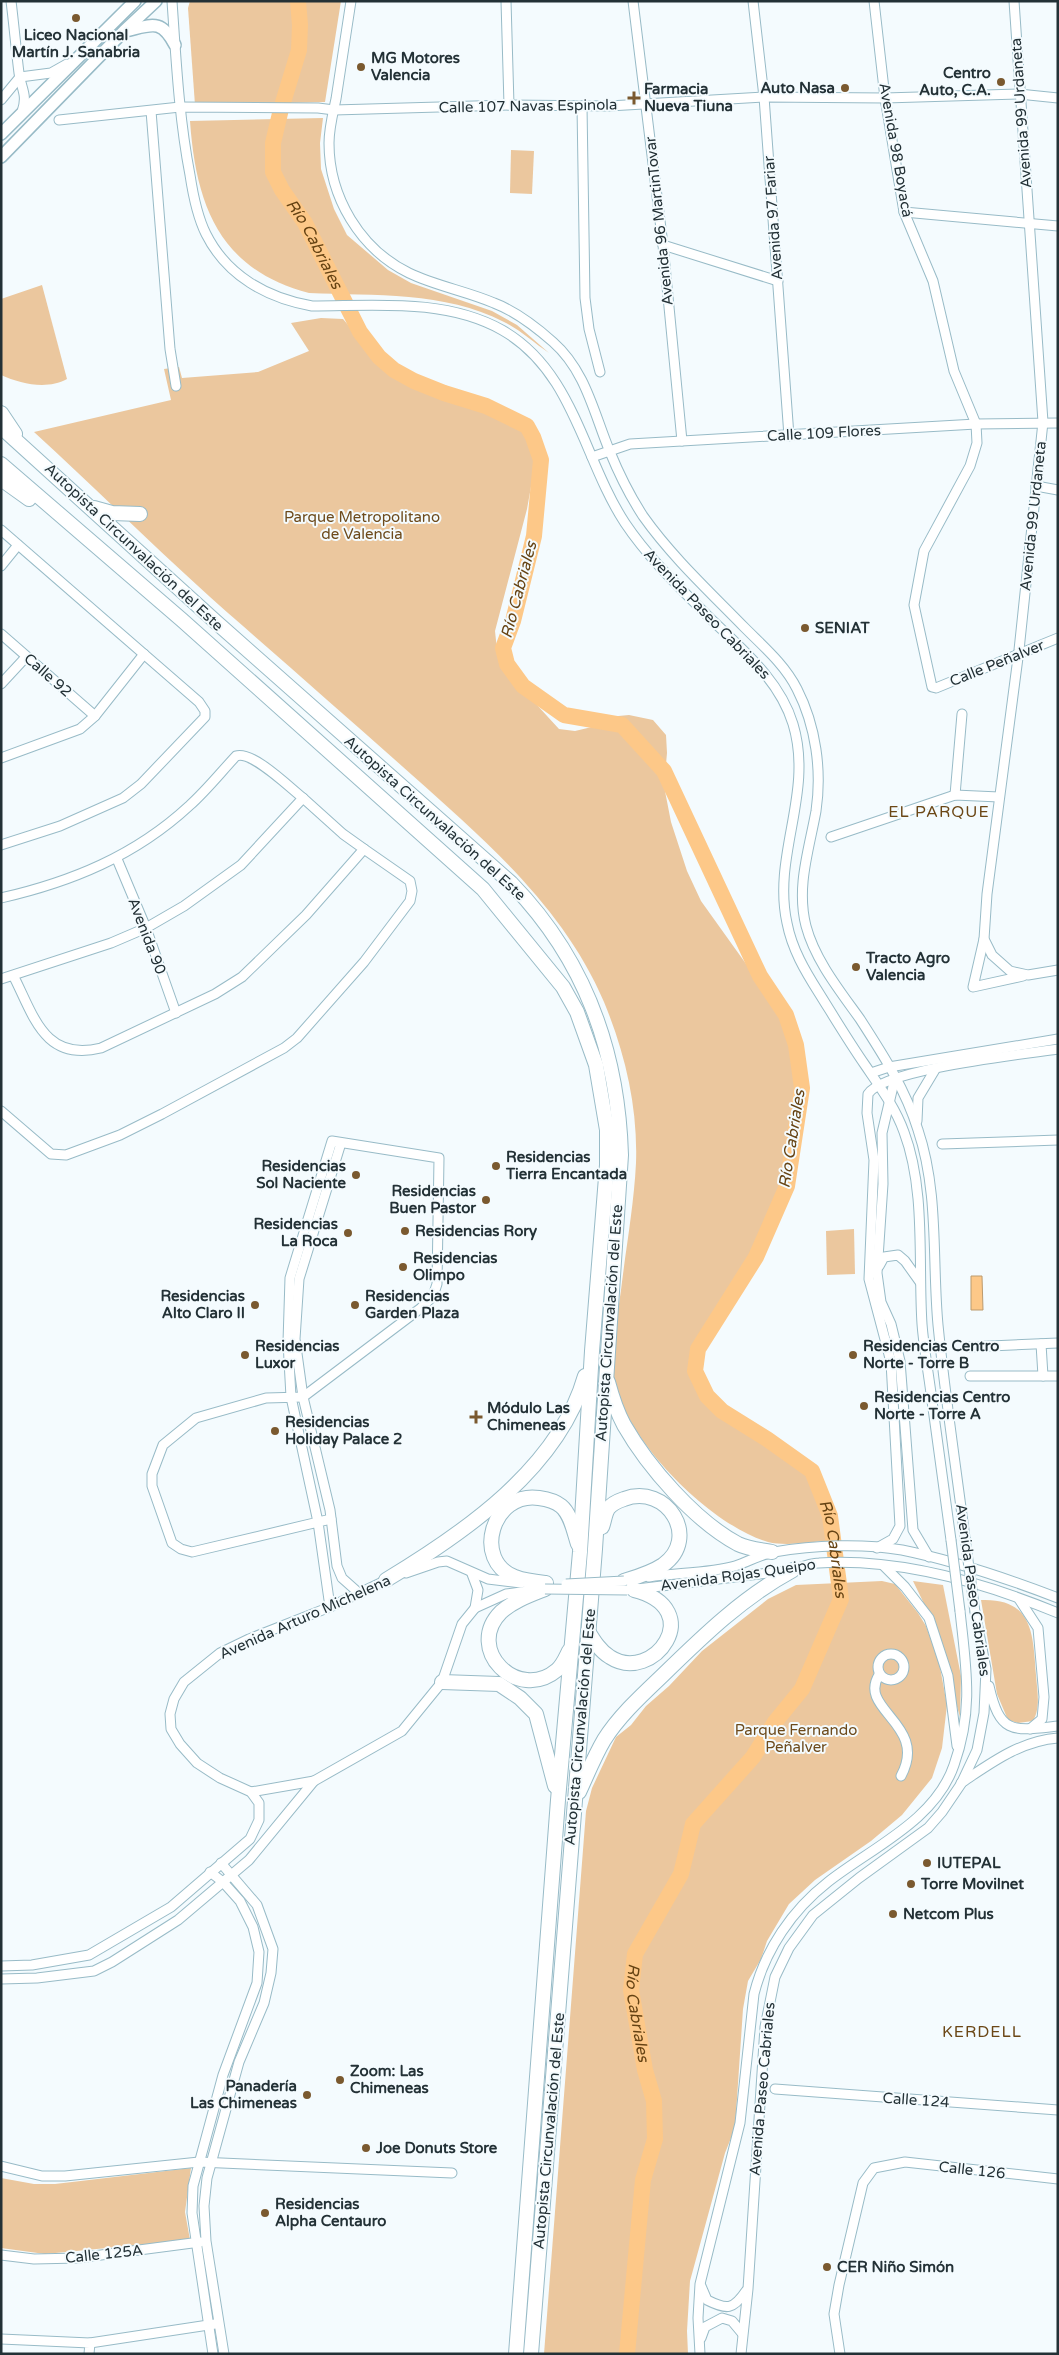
<svg xmlns="http://www.w3.org/2000/svg" width="1059" height="2355" font-family="'Varela Round',sans-serif">
<style>
.green{fill:#ebc79e}
.water{fill:#fdc888;stroke:#bc9b6f}
.lines{fill:none;stroke-linecap:round;stroke-linejoin:round}
.river{stroke:#fdc888;stroke-width:16}
.minor-casing{stroke:#98bbc7;stroke-width:11}
.major-casing{stroke:#98bbc7;stroke-width:14}
.highway-casing{stroke:#98bbc7;stroke-width:16}
.minor{stroke:#fff;stroke-width:9}
.major{stroke:#fff;stroke-width:11}
.highway{stroke:#fff;stroke-width:14}
.minor-bridge-casing{stroke:#98bbc7;stroke-width:11;stroke-linecap:butt}
.minor-bridge{stroke:#fff;stroke-width:9}
.poi-dot{fill:#7a592f;stroke:#f4fbfe;stroke-width:2}
.labels{text-anchor:middle;dominant-baseline:central;stroke-width:4;stroke-linejoin:round;paint-order:stroke}
.poi-label{font-size:15px;font-weight:bold;fill:#233136;stroke:#f4fbfe;text-anchor:start}
.street-label{font-size:15px;fill:#233136;stroke:#f4fbfe}
.park-label{font-size:15px;fill:#6d4a1b;stroke:#f4fbfe}
.water-label{font-size:16px;font-style:italic;fill:#664313;stroke:#f4fbfe}
.neighbourhood-label{font-size:16px;letter-spacing:1px;fill:#6b4716;stroke:#f4fbfe}
</style>
<rect width="100%" height="100%" fill="#f4fbfe"/>
<g class="green">
<path d="M190,1H341L325,102L195,105L188,8Z"/>
<path d="M323,118L320,143L321,169L334,209L347,235L388,270L411,283L492,311L517,325L549,353C534,343 520,330 504,322C444,291 375,296 309,293C220,270 196,206 190,121Z"/>
<path d="M511,150L534,151L532,194L510,193Z"/>
<path d="M42,285L67,379C47,390 21,384 1,375V299Z"/>
<path d="M321,318L343,319L368,348L388,367L423,384L468,401L504,411L524,426L536,459L527,509L495,631L497,650L514,680L559,729L575,731L596,726L608,717L629,715L653,720L666,735L667,753L664,786L671,822L687,871L701,901L784,1017L794,1045L800,1073V1105L795,1148L782,1199L767,1240L702,1338L695,1359L700,1391L721,1418L816,1475L833,1526L836,1540C815,1541 788,1547 768,1542C710,1525 625,1440 614,1379C609,1352 619,1310 622,1282C627,1242 634,1203 636,1163C638,1107 625,1053 604,1002C564,908 486,841 412,775C356,725 299,675 243,626C171,564 104,496 34,432L171,400L164,369L179,367L182,378L258,372L309,351L291,323Z"/>
<path d="M854,1229L855,1274L827,1275L826,1231Z"/>
<path d="M882,1581L895,1584L918,1613L926,1626L939,1662L947,1705L942,1748L932,1778L902,1815L871,1841L815,1880L789,1904L767,1941L761,1959L748,1981L743,2009L735,2128L725,2153L690,2281L687,2331L688,2354H544L586,1811L592,1788L616,1737L631,1725L646,1706L669,1686L702,1651L768,1599L796,1585Z"/>
<path d="M913,1581L943,1585L961,1676L960,1717L932,1620Z"/>
<path d="M981,1600C1033,1598 1033,1634 1036,1675C1037,1690 1041,1707 1033,1721L1018,1723L1008,1720L997,1694Z"/>
<path d="M191,2168L185,2212L190,2240L45,2254L1,2248V2178L34,2184H55Z"/>
</g>
<path class="water" d="M971,1276H982L983,1310H971Z"/>
<g class="lines">
<path class="river" id="s1" d="M298,1L300,25L299,50L281,109L273,143V172L282,190L305,223L360,332L379,357L394,370L414,381L444,393L486,406L527,426L533,437L541,460L534,536L513,621L503,648L507,664L523,686L564,715L622,725L664,771L760,976L786,1015L796,1045L802,1088L787,1186L756,1257L698,1349L695,1371L707,1396L722,1411L767,1439L812,1471L830,1516L841,1599L802,1689L775,1722L753,1757L693,1824L681,1874L635,1954L631,1990L645,2070L654,2101L655,2139L643,2180L627,2354"/>
<defs>
<g id="minor">
<path d="M11,1C14,25 16,49 19,73C21,89 28,94 22,112"/>
<path d="M172,1C176,59 179,118 190,175C193,195 197,216 206,234C227,276 267,298 312,306C375,306 445,298 502,330C574,371 583,459 625,523C649,559 682,590 713,621C744,651 780,681 793,724C814,793 772,855 787,923C792,949 805,971 819,993C834,1017 849,1042 865,1065C880,1087 895,1107 904,1132C926,1190 918,1263 922,1324C924,1350 929,1376 932,1401C938,1448 945,1494 951,1540"/>
<path d="M351,1C346,34 341,66 336,99C333,113 329,128 329,143C329,197 360,249 409,273C436,286 466,291 494,303C515,311 536,327 553,342C586,371 594,414 610,452C619,474 630,496 643,516C672,557 710,592 745,628C764,647 785,665 797,689C816,726 822,771 816,811C809,850 796,887 806,926C815,960 840,991 860,1019C882,1053 906,1090 918,1130C939,1192 932,1260 938,1325C945,1396 956,1467 965,1538"/>
<path d="M506,1L509,105"/>
<path d="M633,1L663,245L682,441"/>
<path d="M753,1L764,97L789,436"/>
<path d="M874,1L885,98L904,212L933,281L954,371L976,424L977,443L970,466L924,551L914,605L932,687L936,688L1058,638"/>
<path d="M1014,1L1043,422L1019,650L987,894L984,939L992,955L1010,971L1028,975L1058,970"/>
<path d="M20,77L51,73L67,64"/>
<path d="M1,100L20,77"/>
<path d="M582,106L585,298L589,329L600,372"/>
<path d="M151,111L170,349L176,386"/>
<path d="M59,120L180,107L318,108L334,110L509,105L609,106L764,97L885,98L1019,94L1058,98"/>
<path d="M904,212L1058,226"/>
<path d="M663,245L778,281"/>
<path d="M592,457L630,444L976,424L1058,423"/>
<path d="M1036,486L1058,490"/>
<path d="M1,530L199,702L205,711V717L141,784L123,798L60,826L1,845"/>
<path d="M1,566L18,545"/>
<path d="M1,634L95,716"/>
<path d="M1,684L26,657"/>
<path d="M1,758L80,729L95,716L144,654"/>
<path d="M955,795L962,714"/>
<path d="M831,837L955,795L999,797"/>
<path d="M117,859L146,928L176,1013"/>
<path d="M1,898C71,882 135,856 189,806C206,791 221,772 236,756C252,750 290,788 303,798"/>
<path d="M984,939L973,987L1023,976"/>
<path d="M1,979L111,943L146,928L184,906L241,865L303,798L343,834L364,849L306,915L242,977L215,994L101,1048C44,1062 34,1016 13,975"/>
<path d="M871,1073L889,1067L1058,1039"/>
<path d="M895,1078L882,1133L883,1184L877,1273L881,1302L891,1324L900,1361L913,1530L929,1557"/>
<path d="M1,1111L51,1154L66,1155L120,1135L162,1114L284,1048L297,1038L364,962L410,901L412,891L410,881L364,849"/>
<path d="M917,1121L918,1098L936,1068"/>
<path d="M341,1143L299,1279L295,1339L303,1397L330,1510L337,1566L342,1578L360,1594"/>
<path d="M942,1144L1058,1140"/>
<path d="M879,1266L884,1257L898,1255L905,1261L920,1282"/>
<path d="M1041,1344L1043,1376"/>
<path d="M968,1347L1058,1343"/>
<path d="M970,1376H1058"/>
<path d="M877,1548L893,1539L900,1526L891,1362L869,1279L874,1160L867,1113L868,1094C883,1069 1025,1054 1058,1049"/>
<path d="M884,1566L905,1587L929,1618L948,1676L957,1746"/>
<path d="M406,1573L438,1562L447,1561L488,1579L521,1583"/>
<path d="M472,1574L478,1590L475,1608"/>
<path d="M649,1577C675,1573 711,1573 735,1566C748,1562 761,1554 774,1552C814,1545 862,1543 902,1550C951,1560 1011,1580 1058,1598"/>
<path d="M637,1589L793,1570C801,1567 810,1563 819,1563C898,1558 985,1583 1058,1613"/>
<path d="M1019,1599L1038,1628L1044,1697L1042,1719L1030,1729"/>
<path d="M330,1607L318,1522L291,1397L288,1342L290,1278L332,1141L439,1158L437,1284L433,1296L421,1308L303,1397L266,1398L196,1418L163,1445L152,1474V1486L172,1543L181,1549L192,1552L331,1519"/>
<circle cx="891" cy="1667" r="13"/>
<path d="M879,1675C857,1710 929,1724 901,1776"/>
<path d="M989,1686C1000,1735 1013,1731 1058,1726"/>
<path d="M961,1783C991,1763 1020,1741 1058,1738"/>
<path d="M251,1792L314,1781"/>
<path d="M221,1863L257,1905L273,1949L271,1973L264,2003L239,2062L207,2178L204,2206L206,2241L224,2354"/>
<path d="M210,1872L223,1882L240,1901L253,1927L259,1952L257,1983L223,2075L193,2186L192,2213L213,2354"/>
<path d="M1,1966L32,1965L89,1955L171,1907L250,1839L259,1820V1803L251,1792L220,1778L197,1763L180,1744L171,1729L170,1714L174,1699L184,1682L220,1653L249,1639L330,1607L391,1578"/>
<path d="M1,1979L37,1978L94,1971L112,1962L178,1920L249,1860L314,1781L402,1731L442,1682L462,1624L475,1608L506,1594L535,1590"/>
<path d="M775,2089L1058,2110"/>
<path d="M1,2166L42,2176H65L199,2162L452,2173"/>
<path d="M1,2255L34,2259L78,2258L200,2242"/>
<path d="M701,2286L707,2300C727,2310 733,2310 746,2291"/>
<path d="M701,2338L705,2327L722,2318L732,2321L742,2333"/>
<path d="M1,2339L90,2343L89,2354"/>
<path d="M90,2343L215,2324"/>
<path d="M700,2354L698,2318L700,2284L740,2123L754,1994C765,1950 792,1910 828,1882C871,1848 935,1821 954,1765C974,1709 966,1668 960,1611"/>
<path d="M741,2354L748,2289L765,2027L775,1977L789,1948L813,1915L859,1878L928,1828L942,1812L961,1784L977,1750L984,1713L986,1669L975,1612"/>
<path d="M840,2354L834,2314L839,2285L863,2183L874,2168L905,2162L1058,2179"/>
</g>
<g id="major">
<path d="M125,31C152,25 161,18 175,45"/>
<path d="M1,134L135,1"/>
<path d="M1,157L124,31L156,1"/>
</g>
<g id="highway">
<path d="M1,413L15,434"/>
<path d="M1,427L216,622L511,883C585,959 618,1050 621,1155L595,1549L531,2354"/>
<path d="M1,464L182,620L483,889L563,987L577,1012L596,1065L607,1130V1165L592,1351L580,1552L558,1800L516,2354"/>
<path d="M1,479L29,499"/>
<path d="M94,508L112,513L140,514"/>
<path d="M608,1382C612,1397 617,1412 624,1425C648,1467 695,1521 738,1544C748,1549 761,1550 772,1552"/>
<path d="M602,1527C604,1522 605,1513 608,1509C611,1504 618,1501 624,1499C667,1483 701,1538 663,1565C651,1573 637,1577 624,1581"/>
<path d="M386,1580C464,1533 559,1468 585,1376"/>
<path d="M546,1583C536,1582 525,1581 515,1577C472,1561 492,1491 539,1498C546,1499 555,1501 561,1506C571,1514 574,1532 578,1544"/>
<path d="M545,1589C530,1595 513,1601 501,1612C464,1649 518,1703 557,1670C563,1665 566,1657 569,1651"/>
<path d="M588,1631C594,1641 600,1651 610,1657C653,1685 709,1609 634,1590"/>
<path d="M442,1682L499,1684L520,1698L536,1714L555,1786"/>
<path d="M579,1792C587,1775 594,1757 604,1740C619,1716 642,1695 663,1675C703,1636 743,1597 793,1570"/>
</g>
</defs>
<use href="#minor" class="minor-casing"/>
<use href="#major" class="major-casing"/>
<use href="#highway" class="highway-casing"/>
<use href="#minor" class="minor"/>
<use href="#major" class="major"/>
<use href="#highway" class="highway"/>
<defs>
<g id="minor-bridge">
<path d="M965,1538L975,1612"/>
<path d="M951,1540L960,1611"/>
<path d="M566,1584L624,1581"/>
<path d="M545,1589L627,1590"/>
</g>
</defs>
<use href="#minor-bridge" class="minor-bridge-casing"/>
<use href="#minor-bridge" class="minor-bridge"/>
</g>
<g class="poi-dot">
<circle cx="76" cy="18" r="5"/>
<circle cx="361" cy="67" r="5"/>
<circle cx="1001" cy="82" r="5"/>
<circle cx="845" cy="88" r="5"/>
<path d="M631.5 90.5h5v5h5v5h-5v5h-5v-5h-5v-5h5z"/>
<circle cx="805" cy="628" r="5"/>
<circle cx="856" cy="967" r="5"/>
<circle cx="496" cy="1166" r="5"/>
<circle cx="356" cy="1175" r="5"/>
<circle cx="486" cy="1200" r="5"/>
<circle cx="405" cy="1231" r="5"/>
<circle cx="348" cy="1233" r="5"/>
<circle cx="403" cy="1267" r="5"/>
<circle cx="255" cy="1305" r="5"/>
<circle cx="355" cy="1305" r="5"/>
<circle cx="245" cy="1355" r="5"/>
<circle cx="853" cy="1355" r="5"/>
<circle cx="864" cy="1406" r="5"/>
<path d="M473.5 1409.5h5v5h5v5h-5v5h-5v-5h-5v-5h5z"/>
<circle cx="275" cy="1431" r="5"/>
<circle cx="927" cy="1863" r="5"/>
<circle cx="911" cy="1884" r="5"/>
<circle cx="893" cy="1914" r="5"/>
<circle cx="340" cy="2080" r="5"/>
<circle cx="307" cy="2095" r="5"/>
<circle cx="366" cy="2148" r="5"/>
<circle cx="265" cy="2213" r="5"/>
<circle cx="827" cy="2267" r="5"/>
</g>
<g class="labels">
<g class="poi-label">
<text x="76" y="35" text-anchor="middle">Liceo Nacional<tspan x="76" dy="17">Martín J. Sanabria</tspan></text>
<text x="371" y="58">MG Motores<tspan x="371" dy="17">Valencia</tspan></text>
<text x="991" y="73" text-anchor="end">Centro<tspan x="991" dy="17">Auto, C.A.</tspan></text>
<text x="835" y="88" text-anchor="end">Auto Nasa</text>
<text x="644" y="89">Farmacia<tspan x="644" dy="17">Nueva Tiuna</tspan></text>
<text x="815" y="628">SENIAT</text>
<text x="866" y="958">Tracto Agro<tspan x="866" dy="17">Valencia</tspan></text>
<text x="506" y="1157">Residencias<tspan x="506" dy="17">Tierra Encantada</tspan></text>
<text x="346" y="1166" text-anchor="end">Residencias<tspan x="346" dy="17">Sol Naciente</tspan></text>
<text x="476" y="1191" text-anchor="end">Residencias<tspan x="476" dy="17">Buen Pastor</tspan></text>
<text x="338" y="1224" text-anchor="end">Residencias<tspan x="338" dy="17">La Roca</tspan></text>
<text x="415" y="1231">Residencias Rory</text>
<text x="413" y="1258">Residencias<tspan x="413" dy="17">Olimpo</tspan></text>
<text x="245" y="1296" text-anchor="end">Residencias<tspan x="245" dy="17">Alto Claro II</tspan></text>
<text x="365" y="1296">Residencias<tspan x="365" dy="17">Garden Plaza</tspan></text>
<text x="255" y="1346">Residencias<tspan x="255" dy="17">Luxor</tspan></text>
<text x="863" y="1346">Residencias Centro<tspan x="863" dy="17">Norte - Torre B</tspan></text>
<text x="874" y="1397">Residencias Centro<tspan x="874" dy="17">Norte - Torre A</tspan></text>
<text x="487" y="1408">Módulo Las<tspan x="487" dy="17">Chimeneas</tspan></text>
<text x="285" y="1422">Residencias<tspan x="285" dy="17">Holiday Palace 2</tspan></text>
<text x="937" y="1863">IUTEPAL</text>
<text x="921" y="1884">Torre Movilnet</text>
<text x="903" y="1914">Netcom Plus</text>
<text x="350" y="2071">Zoom: Las<tspan x="350" dy="17">Chimeneas</tspan></text>
<text x="297" y="2086" text-anchor="end">Panadería<tspan x="297" dy="17">Las Chimeneas</tspan></text>
<text x="376" y="2148">Joe Donuts Store</text>
<text x="275" y="2204">Residencias<tspan x="275" dy="17">Alpha Centauro</tspan></text>
<text x="837" y="2267">CER Niño Simón</text>
</g>
<g class="street-label">
<text transform="translate(528 106) rotate(-1)">Calle 107 Navas Espinola</text>
<text transform="translate(1021 113) rotate(-94)">Avenida 99 Urdaneta</text>
<text transform="translate(896 150) rotate(80)">Avenida 98 Boyacá</text>
<text transform="translate(773 218) rotate(-94)">Avenida 97 Fariar</text>
<text transform="translate(659 221) rotate(-96)">Avenida 96 MartinTovar</text>
<text transform="translate(824 433) rotate(-3)">Calle 109 Flores</text>
<text transform="translate(1033 516) rotate(-84)">Avenida 99 Urdaneta</text>
<text transform="translate(134 547) rotate(43)">Autopista Circunvalación del Este</text>
<text transform="translate(707 614) rotate(46)">Avenida Paseo Cabriales</text>
<text transform="translate(997 663) rotate(-22)">Calle Peñalver</text>
<text transform="translate(48 675) rotate(41)">Calle 92</text>
<text transform="translate(435 818) rotate(42)">Autopista Circunvalación del Este</text>
<text transform="translate(147 936) rotate(69)">Avenida 90</text>
<text transform="translate(609 1323) rotate(-86)">Autopista Circunvalación del Este</text>
<text transform="translate(738 1575) rotate(-8)">Avenida Rojas Queipo</text>
<text transform="translate(973 1590) rotate(82)">Avenida Paseo Cabriales</text>
<text transform="translate(305 1617) rotate(-24)">Avenida Arturo Michelena</text>
<text transform="translate(580 1727) rotate(-85)">Autopista Circunvalación del Este</text>
<text transform="translate(762 2089) rotate(-85)">Avenida Paseo Cabriales</text>
<text transform="translate(916 2100) rotate(4)">Calle 124</text>
<text transform="translate(549 2131) rotate(-85)">Autopista Circunvalación del Este</text>
<text transform="translate(972 2170) rotate(6)">Calle 126</text>
<text transform="translate(104 2254) rotate(-6)">Calle 125A</text>
</g>
<g class="park-label">
<text x="362" y="517">Parque Metropolitano<tspan x="362" dy="17">de Valencia</tspan></text>
<text x="796" y="1730">Parque Fernando<tspan x="796" dy="17">Peñalver</tspan></text>
</g>
<g class="water-label">
<text stroke="none"><textPath href="#s1" startOffset="258">Río Cabriales</textPath></text>
<text transform="translate(519 590) rotate(-75)">Río Cabriales</text>
<text transform="translate(792 1139) rotate(-81)">Río Cabriales</text>
<text stroke="none"><textPath href="#s1" startOffset="1892">Río Cabriales</textPath></text>
<text stroke="none"><textPath href="#s1" startOffset="2418">Río Cabriales</textPath></text>
</g>
<g class="neighbourhood-label">
<text x="939" y="812">EL PARQUE</text>
<text x="982" y="2032">KERDELL</text>
</g>
</g>
<rect width="1059" height="2355" fill="none" stroke="#233136" stroke-width="5"/>
</svg>
